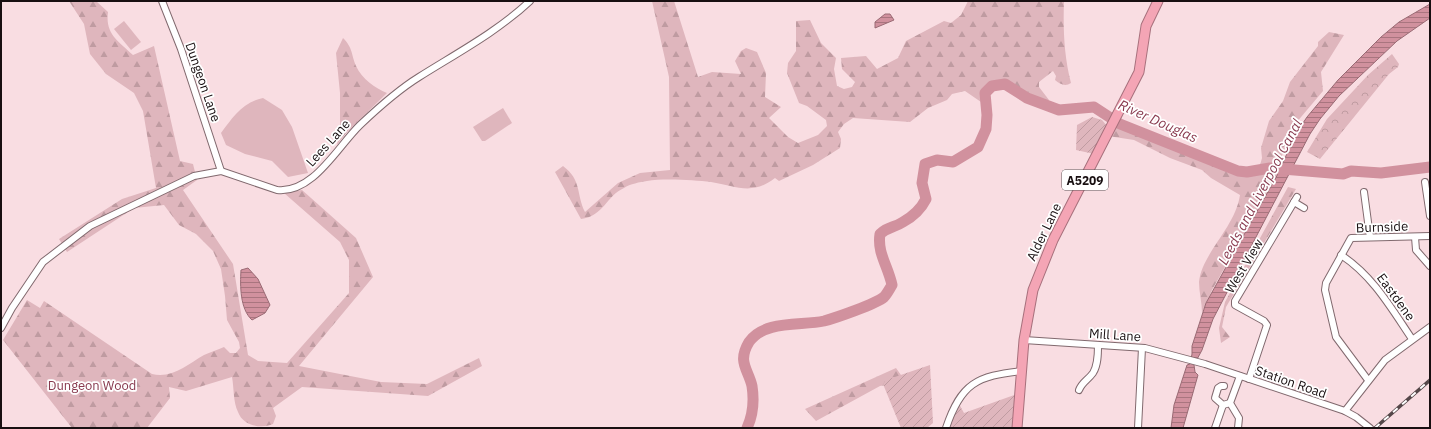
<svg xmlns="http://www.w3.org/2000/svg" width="1431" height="429" font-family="'IBM Plex Sans',sans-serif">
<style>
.grass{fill:#dfb6bd}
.forest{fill:url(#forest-firs)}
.park{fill:url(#park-crowns)}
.garden{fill:url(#garden-furrows)}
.water{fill:url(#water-rules);stroke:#9a6a74}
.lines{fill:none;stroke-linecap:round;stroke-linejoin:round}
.river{stroke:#d1919e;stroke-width:11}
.minor-casing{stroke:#81696e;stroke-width:8}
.highway-casing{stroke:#a7707c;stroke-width:11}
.minor{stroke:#fff;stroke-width:6}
.highway{stroke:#f4a5b5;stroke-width:9}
.rail-casing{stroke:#554749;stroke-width:3.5}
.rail{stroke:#fff;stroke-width:2;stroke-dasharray:6;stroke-linecap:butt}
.labels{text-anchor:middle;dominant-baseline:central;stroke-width:3.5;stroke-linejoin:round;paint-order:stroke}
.shield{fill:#fff;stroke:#5d5758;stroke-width:1}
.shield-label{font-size:12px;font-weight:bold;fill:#180f11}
.street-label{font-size:13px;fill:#180f11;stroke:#fff}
.park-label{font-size:13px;fill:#88394e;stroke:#fff}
.water-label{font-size:14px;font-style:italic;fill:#893a4f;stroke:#fff}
</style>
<defs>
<pattern id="forest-firs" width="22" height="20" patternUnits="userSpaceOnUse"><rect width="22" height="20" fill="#dfb6bd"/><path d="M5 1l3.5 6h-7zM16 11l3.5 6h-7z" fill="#bf9ba1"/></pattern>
<pattern id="park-crowns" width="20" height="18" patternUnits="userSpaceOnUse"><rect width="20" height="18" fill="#dfb6bd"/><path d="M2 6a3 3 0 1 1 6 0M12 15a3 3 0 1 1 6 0" fill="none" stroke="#bf9ba1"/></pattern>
<pattern id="garden-furrows" width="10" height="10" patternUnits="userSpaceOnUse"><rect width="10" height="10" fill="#dfb6bd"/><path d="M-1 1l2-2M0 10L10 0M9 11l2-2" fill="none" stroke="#bf9ba1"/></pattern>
<pattern id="water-rules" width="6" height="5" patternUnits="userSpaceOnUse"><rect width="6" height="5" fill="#d1919e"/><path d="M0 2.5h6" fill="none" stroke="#a9757f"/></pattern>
</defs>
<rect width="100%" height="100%" fill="#f9dde2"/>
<g class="grass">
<path d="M124,21L141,42L131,50L114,29Z"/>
<path d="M263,98L282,110L292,127L308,173L288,177L272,161L245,154L226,145L221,133C232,118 243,102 263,98Z"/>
<path d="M503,108L512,123L485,141H482L473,127Z"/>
</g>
<g class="forest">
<path d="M69,1H96L108,12C105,34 118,41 133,55L154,46L180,161L193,164L197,180L183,190L233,264L248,355L258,361L287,363L349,293V260L340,242L284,193L302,190L356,238L373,277L299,366L381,382L427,384L479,358L482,366L428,396L302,387L273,408L276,416L273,424C261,429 243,426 238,412C233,402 234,387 232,377L186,391L169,387L170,398L147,428H72L3,340L27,300L40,308L44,301L152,374C172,379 188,364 204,355C210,352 218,350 224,347L230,353H236L240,348L239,342L227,320L225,296L221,269L213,251L196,234L179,225L164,205L134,208L67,252L59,239L122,199L156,188L143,111L134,93L106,74L90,54L84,24Z"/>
<path d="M652,1H674L698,77L712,72L741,74L735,61L741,51L746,48L757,52L766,73L765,97L781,107L769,118L788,137L798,143L818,135L827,126L826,120L807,106L799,103L787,73L788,63L796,51V21L810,20L821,43L836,58L834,69L837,86L844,89L852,87L855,82L842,69L841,58L866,56L877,69L898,58L906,41L944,21L951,23L961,15L968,1H1064C1063,29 1064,56 1071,83C1065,87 1060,84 1055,80L1056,76L1053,71L1039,82V87L1049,100L1044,101L1008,82C990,82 988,87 981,102L965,91L952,94L947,100L928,108L910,122L853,118L844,124L838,132L841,139L840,148L813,165L779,181L775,178C752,196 736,186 711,182C694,180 664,178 647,181C640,182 630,184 624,188C606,196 604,216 581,219L555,172L563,166C582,180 576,194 585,212L618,183L640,173L670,170L669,77Z"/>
<path d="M1329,32L1344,35L1321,72L1323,91L1296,123L1277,167L1272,168L1281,169L1279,172L1212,290L1202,313C1202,303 1199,292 1199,282C1202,253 1235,228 1240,195L1211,178L1202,170L1170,158L1134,140L1108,136L1116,121L1238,171L1247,172L1265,169H1259L1262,158L1261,148L1269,121L1283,101L1290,82L1318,46V42Z"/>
<path d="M343,38C353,48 351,54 356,66C362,79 375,88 387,93L346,133L337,145L340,127V93L336,53Z"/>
<path d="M1288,187L1296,189L1226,307L1222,327L1230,337L1221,343L1219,328L1225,302Z"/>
<path d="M896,368L906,382L880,386L816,421L805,409Z"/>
</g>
<path class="park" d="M1392,54L1399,64L1398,67L1389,74L1320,159L1307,152L1327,119L1368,75Z"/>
<g class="garden">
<path d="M1092,117L1102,120L1107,126L1094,154L1076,150L1077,125Z"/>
<path d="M930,365L933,423L927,428H901L883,384L886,380Z"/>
<path d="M1017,394L1013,428H949L959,404L964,413Z"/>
</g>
<g class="water">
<path d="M1430,4V18L1397,41L1339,96L1320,119L1310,134L1213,319L1202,350L1194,365L1195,372L1198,375L1183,428H1171L1174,405L1187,365L1190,364L1192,354V346L1206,303L1279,172L1295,135L1307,117L1338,80L1381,37L1399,22Z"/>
<path d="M885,14H890L894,20L875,28V22Z"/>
<path d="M248,268L258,279L270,305L265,313L252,320C240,309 240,286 241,270Z"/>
</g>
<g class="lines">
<path class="river" d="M747,428C753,415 754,399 752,386C748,369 737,362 749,342C764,320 801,326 824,321C835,318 876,304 884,297C887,294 890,288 892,285C888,266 877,253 880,234C889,226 894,228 903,222C912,217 921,209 926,199L922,183L925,164L937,160L953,162L978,147L986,129L987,115L985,93L992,86L1005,84L1027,98L1059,110L1094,107L1120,124L1238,171L1247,172L1270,168L1343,174L1351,171L1381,173L1430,167"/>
<defs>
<g id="minor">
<path d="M162,1L181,49L221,171"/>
<path d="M1425,182L1430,216"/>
<path d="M1364,192L1370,237"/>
<path d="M1294,202L1304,208"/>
<path d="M1415,237L1416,250L1430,266"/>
<path d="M1341,255C1373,276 1391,308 1412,339"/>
<path d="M1,328L12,308L43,262L90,226L194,176L221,171L277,190C313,194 338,146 360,125C379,107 398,90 419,77C457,53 497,32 530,1"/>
<path d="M1024,340L1145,348L1205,364L1345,411L1356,417L1370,428"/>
<path d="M1249,379L1267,325L1264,321L1235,305V301L1297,197"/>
<path d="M1368,380L1336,337L1325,290L1326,283L1351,238L1430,236"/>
<path d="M1224,386H1221L1218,388L1215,398L1223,405L1230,403"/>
<path d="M1079,390C1082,382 1088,380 1093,373C1098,365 1098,354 1098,345"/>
<path d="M1345,411L1385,360L1430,327"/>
<path d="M946,428C961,383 977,376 1022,371"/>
<path d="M1138,428L1142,348"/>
<path d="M1215,428L1223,405"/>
<path d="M1238,428L1239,418L1230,403L1240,376"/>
</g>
<path id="highway" d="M1017,428L1024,340L1033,290L1053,240L1139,72L1146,26L1158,1"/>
</defs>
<use href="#minor" class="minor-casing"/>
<use href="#highway" class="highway-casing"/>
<use href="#minor" class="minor"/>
<use href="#highway" class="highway"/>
<defs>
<path id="rail" d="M1375,428L1430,380"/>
</defs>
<use href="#rail" class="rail-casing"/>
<use href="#rail" class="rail"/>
</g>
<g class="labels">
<rect class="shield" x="1062" y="170" width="46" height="20" rx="3"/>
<g class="shield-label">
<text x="1085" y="180">A5209</text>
</g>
<g class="street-label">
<text transform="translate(203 82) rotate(71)">Dungeon Lane</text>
<text transform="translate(328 143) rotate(-48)">Lees Lane</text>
<text transform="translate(1382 227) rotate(-2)">Burnside</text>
<text transform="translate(1044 232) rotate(-64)">Alder Lane</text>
<text transform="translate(1244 266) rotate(-59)">West View</text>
<text transform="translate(1396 297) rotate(54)">Eastdene</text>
<text transform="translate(1115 335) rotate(4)">Mill Lane</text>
<text transform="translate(1291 382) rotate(19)">Station Road</text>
</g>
<g class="park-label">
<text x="92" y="385">Dungeon Wood</text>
</g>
<g class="water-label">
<text transform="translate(1158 121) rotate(24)">River Douglas</text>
<text transform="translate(1260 192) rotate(-62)">Leeds and Liverpool Canal</text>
</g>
</g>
<rect width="1431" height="429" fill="none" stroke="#180f11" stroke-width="4"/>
</svg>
